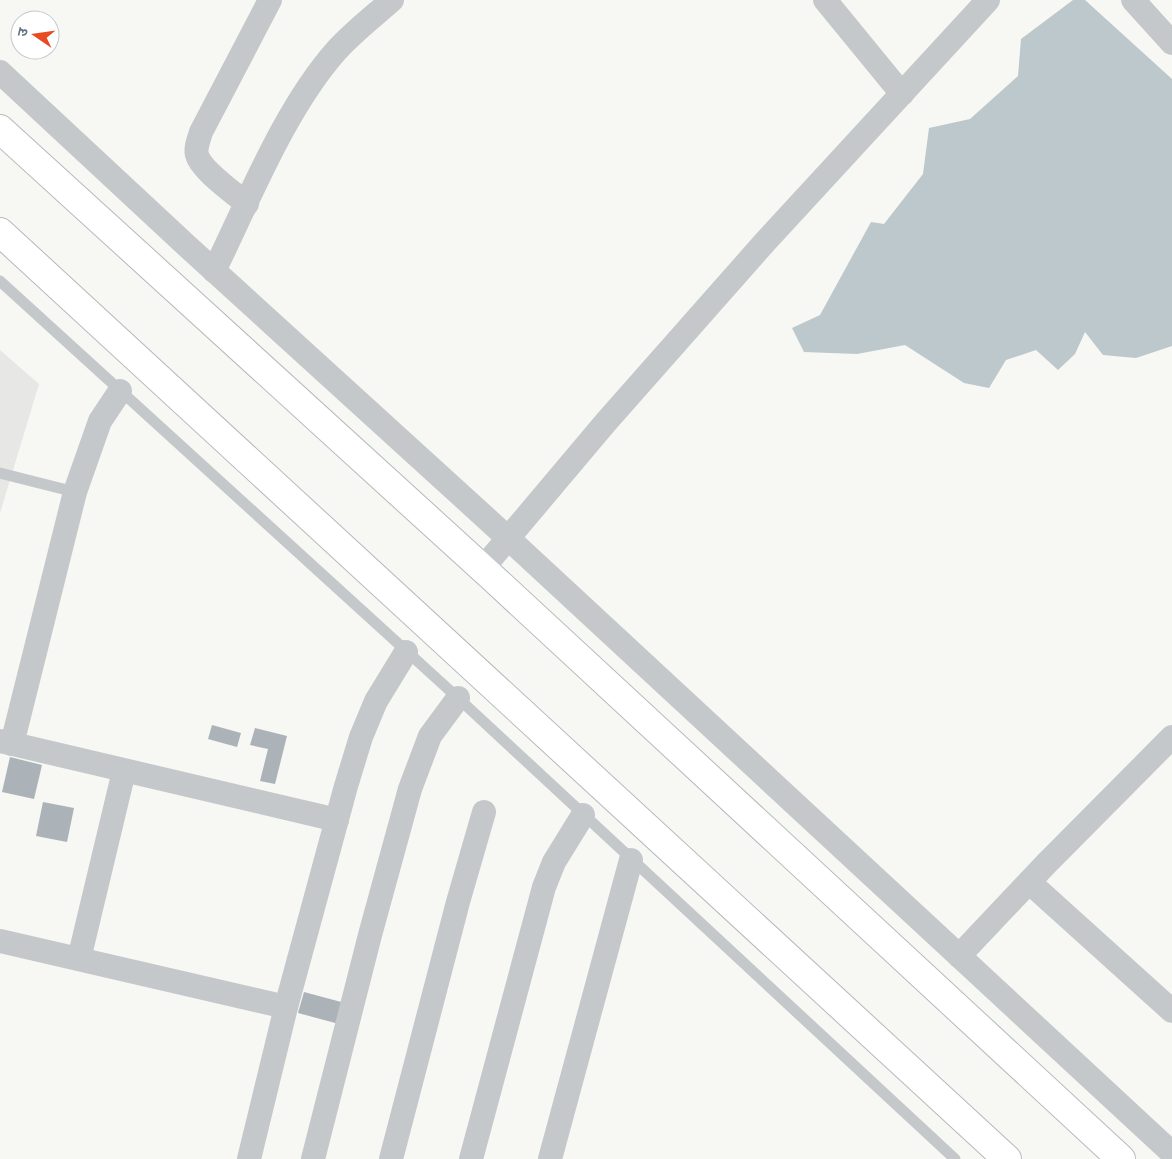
<svg xmlns="http://www.w3.org/2000/svg" width="1172" height="1159" font-family="Overpass,'Noto Sans Devanagari',sans-serif">
<style>
.built{fill:#e7e8e6}
.water{fill:#bcc8cc}
.building{fill:#abb3b9}
.lines{fill:none;stroke-linecap:round;stroke-linejoin:round}
.secondary-casing{stroke:#b4babe;stroke-width:30}
.lane{stroke:#c4c8cb;stroke-width:11}
.street{stroke:#c4c8cb;stroke-width:24}
.secondary{stroke:#fff;stroke-width:28}
</style>
<rect width="100%" height="100%" fill="#f7f7f3"/>
<path class="built" d="M0,350L39,384L0,513Z"/>
<path class="water" d="M1073,0H1085L1172,79V346L1136,358L1103,355L1085,332L1075,354L1058,370L1036,350L1006,360L989,388L964,383L905,345L857,354L804,352L792,328L820,315L871,222L884,224L923,174L929,128L970,119L1018,76L1021,39Z"/>
<g class="building">
<path d="M212,725L241,733L237,747L208,739Z"/>
<path d="M255,728L287,736L275,784L260,781L268,749L250,745Z"/>
<path d="M10,757L42,765L34,799L2,792Z"/>
<path d="M43,802L74,808L67,842L36,836Z"/>
<path d="M304,992L345,1003L339,1024L298,1013Z"/>
</g>
<g class="lines">
<defs>
<g id="secondary">
<path d="M0,129L493,578L1121,1159"/>
<path d="M0,232L1007,1159"/>
</g>
</defs>
<use href="#secondary" class="secondary-casing"/>
<g class="lane">
<path d="M0,281L458,698L955,1159"/>
<path d="M0,473L75,492"/>
</g>
<g class="street">
<path d="M825,0L902,94"/>
<path d="M1133,0L1172,43"/>
<path d="M0,72L187,246L509,539L1172,1153"/>
<path d="M247,204C234,193 201,170 197,155C195,148 199,139 201,132L270,0"/>
<path d="M214,271C249,200 284,110 336,51C353,32 374,16 392,0"/>
<path d="M483,568L606,422L765,242L988,0"/>
<path d="M0,741L337,820"/>
<path d="M12,744L75,492L100,421L120,391"/>
<path d="M1029,882L1172,1011"/>
<path d="M0,941L286,1007"/>
<path d="M959,956L1045,865L1172,737"/>
<path d="M79,959L124,771"/>
<path d="M249,1159L286,1007L346,786L361,737L376,701L406,652"/>
<path d="M313,1159L370,935L410,789L430,736L458,698"/>
<path d="M391,1159L458,902L484,812"/>
<path d="M471,1159L544,887L554,862L583,815"/>
<path d="M550,1159L631,860"/>
</g>
<use href="#secondary" class="secondary"/>
</g>
<g transform="translate(35 35) rotate(283)"><circle r="24" fill="#ffffff" stroke="#c1c9ce"/>
<path d="M0-4L9 19L0 12L-9 19Z" fill="#e84b22"/>
<text y="-8" font-size="14" font-weight="bold" text-anchor="middle" fill="#657785">उ</text>
</g>
</svg>
